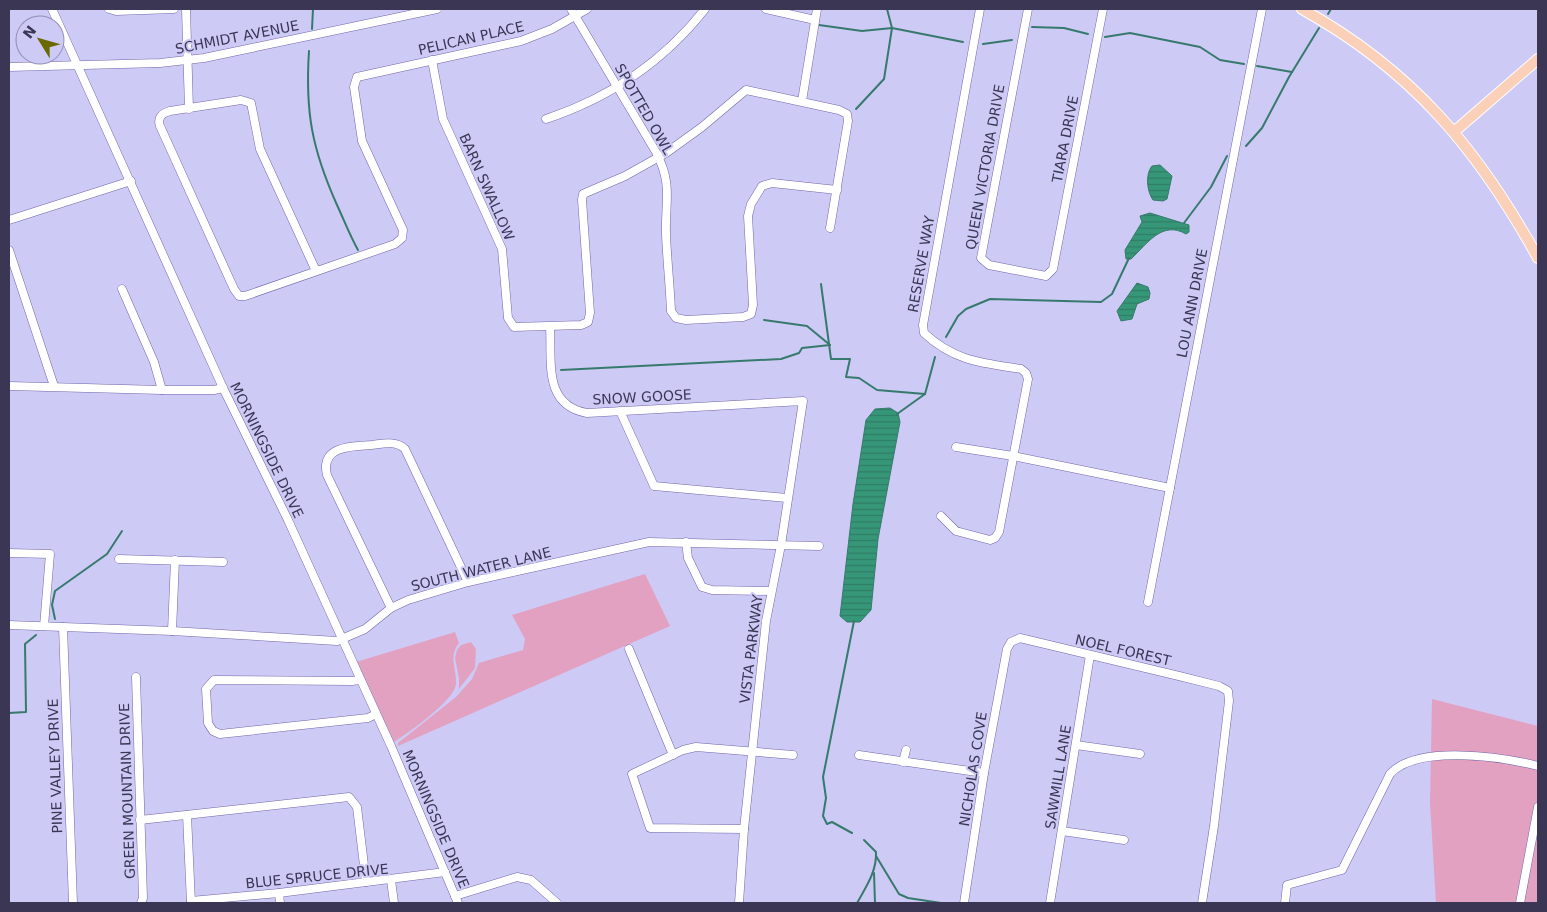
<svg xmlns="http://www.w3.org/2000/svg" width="1547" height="912" font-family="'DejaVu Sans',sans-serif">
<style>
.green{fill:#e3a1c2}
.water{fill:url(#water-rules);stroke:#377a6d}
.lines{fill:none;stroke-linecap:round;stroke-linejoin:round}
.stream{stroke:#377a6d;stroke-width:2}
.minor-casing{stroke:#6f67aa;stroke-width:9}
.major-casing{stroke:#fff;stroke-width:12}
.minor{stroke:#fff;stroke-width:8}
.major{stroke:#fad0b9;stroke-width:10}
.labels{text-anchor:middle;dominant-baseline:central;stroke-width:4;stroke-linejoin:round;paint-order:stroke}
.street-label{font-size:14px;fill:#3a3654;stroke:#cdcaf6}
</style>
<defs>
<pattern id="water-rules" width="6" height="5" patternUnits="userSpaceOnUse" patternTransform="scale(1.25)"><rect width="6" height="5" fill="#369778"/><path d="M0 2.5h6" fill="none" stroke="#2f7c65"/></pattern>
</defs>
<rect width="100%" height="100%" fill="#cdcaf6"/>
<g class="green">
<path d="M645,574L670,626L398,746V743L456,697L472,679L479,663L523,650L525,639L512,615Z"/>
<path d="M455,632L459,643C448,657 457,669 456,684C454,701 408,733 394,742L356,662Z"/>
<path d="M471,642L476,649L475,668L459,689V678L455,658L457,650L461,645Z"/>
<path d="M1432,699L1538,726V903H1436L1430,803Z"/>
</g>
<g class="water">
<path d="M1160,165L1172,176L1167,199L1163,201L1153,200C1147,192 1145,174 1152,166Z"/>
<path d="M1150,213L1189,225V232L1186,234C1162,220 1147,244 1131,259H1126L1125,250L1142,222L1140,216Z"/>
<path d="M1137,283L1148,287L1150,293L1149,299L1137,304L1132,319L1121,321L1117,311Z"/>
<path d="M890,408L898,413L900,422L878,539L871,610L860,622H847L840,616L853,504L866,420L875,409Z"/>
</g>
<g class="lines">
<g class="stream">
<path d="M1328,14L1331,9"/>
<path d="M819,25L862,31L892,28L963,42"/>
<path d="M1032,27L1064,28L1088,34"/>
<path d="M312,29L313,9"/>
<path d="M1105,37L1130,33L1200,47L1220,60L1244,64"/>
<path d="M983,44L1012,40"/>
<path d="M309,51C305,112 312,149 337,205C344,220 350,236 358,250"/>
<path d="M1257,66L1292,72"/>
<path d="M856,109L884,79L892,28L887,9"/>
<path d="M1246,146L1262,128L1289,77L1319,28"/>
<path d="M1184,223L1211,187L1227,156"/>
<path d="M821,284L831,359H850L846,377L859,378L877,390L925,394L935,357"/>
<path d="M764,320L807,326L830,345"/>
<path d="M946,337L958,316L966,309L990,299L1101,302L1112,294L1129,258"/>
<path d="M561,370L781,359L799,353L802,348L830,345"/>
<path d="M897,414L925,394"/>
<path d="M55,619L52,605L55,591L107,554L122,531"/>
<path d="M9,713L26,712L25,644L36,635"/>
<path d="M852,833L832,822L827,824L823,816L826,798L823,777L854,621"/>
<path d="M876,856L899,894L908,898L941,903"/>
<path d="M874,873L875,903"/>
<path d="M857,903C866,887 877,871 876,852L864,840"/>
</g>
<defs>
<g id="minor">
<path d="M52,9L224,390L288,520L391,746L458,903"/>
<path d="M109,9L116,11L174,9"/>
<path d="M186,9L189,109"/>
<path d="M571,9L656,152C673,185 665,200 666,234C667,260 670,286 671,311L676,318L686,320L743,317L751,314L753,305L748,216L751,204L762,186L772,183L837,190"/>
<path d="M766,9L815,20"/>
<path d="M1028,9L981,258L989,265L1046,276L1053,269L1103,9"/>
<path d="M432,60L443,119L502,249L508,318L514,327L581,325L588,322L590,313L582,200L583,194L625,176L666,153L702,127L746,90L839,110L847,114L848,121L830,228"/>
<path d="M9,67L160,63L204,58L437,9"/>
<path d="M802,101L817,9"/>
<path d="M546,119C609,98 664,61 705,9"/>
<path d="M9,220L131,181"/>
<path d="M9,250L54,386"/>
<path d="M316,271L260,149L251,103L241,100L170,111C162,113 157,118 160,126L234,289L239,296H245L395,244L402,238L403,230L362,141L354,87L357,77L521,41L552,29L587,9"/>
<path d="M122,289L154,362L162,390"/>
<path d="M550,327C552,362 543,405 587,413L803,401L781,545L766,621L744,829L739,903"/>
<path d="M9,386L162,390H214L223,388"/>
<path d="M620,411L654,486L787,498"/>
<path d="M956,447L1013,456L1170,488"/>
<path d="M941,516L956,531L990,540L995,538L999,532L1028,379L1026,373L1021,369C982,363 954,361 924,333L923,325L980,9"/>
<path d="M686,542L688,558L702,587L712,590L770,591"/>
<path d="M9,553L50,554L44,626"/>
<path d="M119,559L223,562"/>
<path d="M1148,602L1262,9"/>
<path d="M391,608L327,475C320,446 351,446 371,445C382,444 396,440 405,449L468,582"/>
<path d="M9,625L172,631L337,641L365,629L391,608L408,600L468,582L649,542L819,546"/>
<path d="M63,627L73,903"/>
<path d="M172,631L175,560"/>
<path d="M629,649L673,755"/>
<path d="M136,677L143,898L141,903"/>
<path d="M360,680L352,681L214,680L206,689L208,723L213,731L220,734L368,718L376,714"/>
<path d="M1076,745L1140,754"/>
<path d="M859,755L984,773"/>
<path d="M903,762L906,750"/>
<path d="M187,815L191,903"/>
<path d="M140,820L349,797L357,807L366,882"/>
<path d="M744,829L650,828L632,774L683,750L696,747L793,755"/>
<path d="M1062,831L1124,840"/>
<path d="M391,880L394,903"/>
<path d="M279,893L280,903"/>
<path d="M455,896L517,877L531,880L557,903"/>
<path d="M191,901L279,893L445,872"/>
<path d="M964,903L984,773L1007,649L1011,642L1020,638L1179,676L1219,686L1228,691L1229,701L1214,826L1202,903"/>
<path d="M1050,903L1090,655"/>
<path d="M1285,903L1287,885L1342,870L1390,774C1417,744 1503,757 1538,766"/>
<path d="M1520,903L1538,807"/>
</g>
<g id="major">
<path d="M1302,9C1412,70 1478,149 1538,258"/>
<path d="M1455,131L1538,59"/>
</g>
</defs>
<use href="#minor" class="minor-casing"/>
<use href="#major" class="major-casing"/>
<use href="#minor" class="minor"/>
<use href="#major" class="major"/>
</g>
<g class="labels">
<g class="street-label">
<text transform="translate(237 37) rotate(-11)">SCHMIDT AVENUE</text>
<text transform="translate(471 38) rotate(-13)">PELICAN PLACE</text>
<text transform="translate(644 109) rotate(60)">SPOTTED OWL</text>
<text transform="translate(1065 139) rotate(-79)">TIARA DRIVE</text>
<text transform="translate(985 167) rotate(-80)">QUEEN VICTORIA DRIVE</text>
<text transform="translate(487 187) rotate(66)">BARN SWALLOW</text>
<text transform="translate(921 264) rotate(-80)">RESERVE WAY</text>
<text transform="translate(1192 303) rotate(-79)">LOU ANN DRIVE</text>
<text transform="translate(642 397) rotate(-3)">SNOW GOOSE</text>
<text transform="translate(267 450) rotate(64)">MORNINGSIDE DRIVE</text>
<text transform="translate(481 569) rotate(-14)">SOUTH WATER LANE</text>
<text transform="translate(751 649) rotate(-83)">VISTA PARKWAY</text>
<text transform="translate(1123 650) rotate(13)">NOEL FOREST</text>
<text transform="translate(55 766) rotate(-92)">PINE VALLEY DRIVE</text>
<text transform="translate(973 769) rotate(-81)">NICHOLAS COVE</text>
<text transform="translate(1058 777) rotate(-81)">SAWMILL LANE</text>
<text transform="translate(127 791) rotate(-92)">GREEN MOUNTAIN DRIVE</text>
<text transform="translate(436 819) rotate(67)">MORNINGSIDE DRIVE</text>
<text transform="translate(317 876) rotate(-6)">BLUE SPRUCE DRIVE</text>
</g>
</g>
<rect width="1547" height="912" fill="none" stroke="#3a3654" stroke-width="20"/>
<g transform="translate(40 40) rotate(307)"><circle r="24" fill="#cdcaf6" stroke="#928fb5"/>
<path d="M0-4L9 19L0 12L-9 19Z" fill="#6a6801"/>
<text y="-8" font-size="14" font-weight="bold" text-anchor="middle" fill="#3a3654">N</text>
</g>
</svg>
